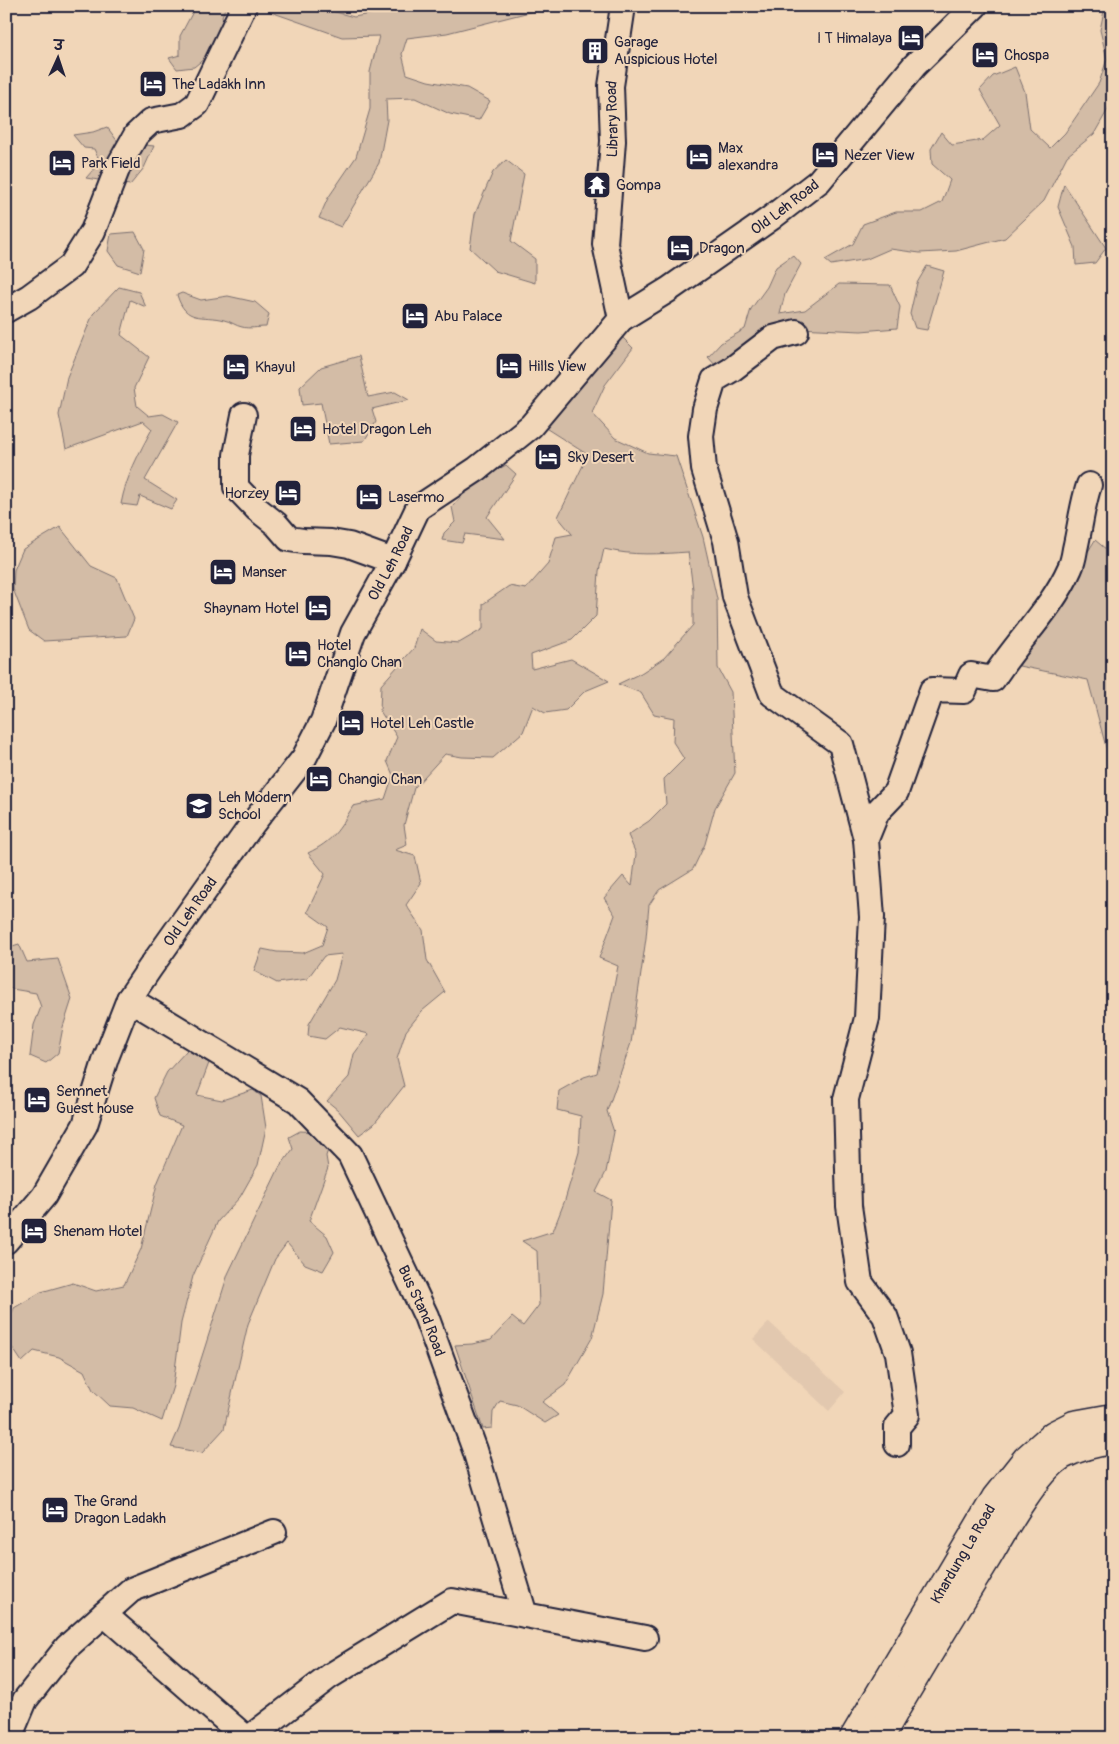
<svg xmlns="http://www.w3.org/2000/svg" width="1119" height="1744" font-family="Pangolin,'Playpen Sans Deva',sans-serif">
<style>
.built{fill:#e2c8af}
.green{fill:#d3bca6;stroke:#7a6f70}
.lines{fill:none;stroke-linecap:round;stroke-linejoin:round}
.minor-casing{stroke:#22223b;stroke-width:28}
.major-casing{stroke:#22223b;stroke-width:31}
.minor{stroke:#f1d6b8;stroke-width:24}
.major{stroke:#f1d6b8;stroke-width:28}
.labels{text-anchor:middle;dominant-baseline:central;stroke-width:4;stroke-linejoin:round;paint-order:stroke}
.poi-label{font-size:15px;fill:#22223b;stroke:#f1d6b8;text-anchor:start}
.street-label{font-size:15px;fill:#22223b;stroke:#f1d6b8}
</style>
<rect width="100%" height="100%" fill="#f1d6b8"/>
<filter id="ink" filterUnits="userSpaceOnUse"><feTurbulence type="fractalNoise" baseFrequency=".02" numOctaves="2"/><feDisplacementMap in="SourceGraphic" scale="10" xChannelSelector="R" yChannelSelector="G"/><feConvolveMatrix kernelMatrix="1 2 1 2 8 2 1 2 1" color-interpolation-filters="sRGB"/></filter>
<g filter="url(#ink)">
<path class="built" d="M769,1322L845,1392L829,1411L753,1339Z"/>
<g class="green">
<path d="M196,6H226L222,16L225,25L205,58L194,67L177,69L169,58L180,55V36Z"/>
<path d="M276,6H313L354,17L375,13L380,6H553L447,33L407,38L402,54L407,74L428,81L467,88L490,101L479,120L450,114L415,98L386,99L387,120L379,163L341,227L319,218L328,198L356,157L370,109V72L379,36L342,37L268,11Z"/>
<path d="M1105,6L1113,12V104H1111L1094,134L1067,156L1044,201L1005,238L956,251L920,253L890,249L867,259L831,265L825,260L853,244L863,224L896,212H922L942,202L950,180L932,164L931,149L941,132L952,145L983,140L1000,125L980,90L993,76L1015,67L1025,92L1030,129L1050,148L1065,133L1099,83L1107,59L1100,30Z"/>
<path d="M107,127L118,142L154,146L144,168L130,185L86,178L100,162L94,149L84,148L73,135L93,132Z"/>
<path d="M506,160L524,174L511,241L535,259V283L495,271L470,248L475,214L493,172Z"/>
<path d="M1064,184L1106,248L1095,263L1076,265L1075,247L1058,207Z"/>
<path d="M135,232L144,249L140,272L118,265L108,251L111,234Z"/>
<path d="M793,255L801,264L785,294L780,314L805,310L839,284L890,285L900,307L897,328L861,331L777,327L758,335L716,366L708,357L721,343L745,329L751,309L767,287L776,267Z"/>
<path d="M927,266L944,271L927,330L915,328L910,314L917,283Z"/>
<path d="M119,287L139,292L146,307L130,300L121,335L149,357L134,388L137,406L149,416L163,414L178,422L145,480L177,500L171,509L140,496L137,506L121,504C126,477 139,453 152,429L143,421L66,449L59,415L67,377L93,314Z"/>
<path d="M182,293L201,300L228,296L255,302L269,314L266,327C258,327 249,329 242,327C236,326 230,321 224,320C202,314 186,324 177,295Z"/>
<path d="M621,336L633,348L605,385L592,413L615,438L648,453L676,456L703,537L717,599L718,668L731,692L735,773L715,808L705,844L693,869L659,890L649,905L646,938L631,1043L607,1111L614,1132L606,1172L596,1192L611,1200L603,1294L592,1338L565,1385L542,1402L558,1415L545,1423L517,1405L500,1401L493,1412L492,1428L483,1429L455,1345L472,1344L491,1340L512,1317L523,1326L539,1305L537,1251L522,1241L553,1231L565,1200L579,1152L581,1116L557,1110L559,1091L584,1077L597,1073L618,966L599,958L615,915L604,898L623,876L632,886L636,854L628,835L649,821L666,804L664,779L684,759L673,742L674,718L654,714L641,693L618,684L641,673L664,658L693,625V589L688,552C660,554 632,556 604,549L599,571L596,616L572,640L531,655L532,669L571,659L609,681L585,691L566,710L545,713L533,706L523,732L493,758L462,757L445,754L414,788L404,825L407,845L395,850L415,856L421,883L406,905L423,930L427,960L445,992L422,1011L406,1031L397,1059L404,1086L374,1124L359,1135L338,1110L327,1101L349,1077L354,1054L369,1034L340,1027L325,1039L308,1036L309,1024L335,980L342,954L324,956L307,979L277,983L254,971L262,949L277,952L303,953L322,945L328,927L307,912L325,874L308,853C333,841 339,830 353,806L385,799L393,775L387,761L397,737L380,711L381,685L414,648L420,629L436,641L459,643L483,629V604L509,586L526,589L548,564L556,537L572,534L558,517L588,455L544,427Z"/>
<path d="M359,356L368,397L395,392L409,400L372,409L376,422L364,441L329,444L321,403L302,405L300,387L321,367Z"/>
<path d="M506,465L516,474L487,517L505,539L465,534L462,543L442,540L444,533L455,522L452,507L474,483Z"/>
<path d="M60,527L91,566L117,578L134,619L127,636L44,641L29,630L13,589L14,570L23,549Z"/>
<path d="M1095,540L1113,555V773L1088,680L1019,666Z"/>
<path d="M19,944L27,962L58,959L72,999L63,1027L58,1053L46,1063L30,1056L34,1025L41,1007L36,993L12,989L6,985V948Z"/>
<path d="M187,1050L209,1063L197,1095L222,1100L253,1090L261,1096L266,1128L258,1165L240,1197L218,1221L193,1276L181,1323L173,1386L162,1421L133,1408L110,1406L93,1390L84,1371L59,1357L34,1351L22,1362L10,1344L7,1327L14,1308L41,1292L73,1283L96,1291L124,1285L141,1249L157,1184L182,1125L160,1116L154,1098L167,1072Z"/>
<path d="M300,1131L317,1132L329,1147L326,1156L328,1168L309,1221L327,1236L334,1252L323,1271L305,1264L287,1243L275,1259L248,1324L224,1429L202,1453L171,1447L179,1429L228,1274L279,1168L293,1149L289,1137Z"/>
</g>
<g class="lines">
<defs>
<g id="minor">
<path d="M6,310L29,297L71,266L93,231L118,167L136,135L151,121L182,115L197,104L244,6"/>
<path id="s1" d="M621,319L605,244L613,141L611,86L623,6"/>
<path d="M796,332L773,338L731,370L714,380L705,409L701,436L704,469L726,541L735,597L772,694L841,744L866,839"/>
<path d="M244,415L236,455V487L257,509L276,524L289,539L303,541L331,542L349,545L393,561"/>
<path id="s2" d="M129,999L298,1101L350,1155L426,1316L475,1450L525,1615L645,1638"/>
<path id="s3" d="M6,1241L44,1196L85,1125L106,1058L129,999L150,968L253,823L304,758L323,721L353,633L393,561L418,508L477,469L531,426L621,319L668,290L771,218L819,181L914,66L975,6"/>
<path d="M897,1444V1427L907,1415L898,1353L885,1316L860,1282L849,1206L846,1099L867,1018L872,917L866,839L877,812L896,792L932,690L964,691L971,675L993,679C1017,641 1052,609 1070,568C1073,562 1074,555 1075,549C1080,528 1082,506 1089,485"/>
<path d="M104,1614L246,1738"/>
<path d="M9,1738L25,1700L67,1647L131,1590L274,1532"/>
<path d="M249,1738L330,1676L452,1601L525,1615"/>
</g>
<g id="major">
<path id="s4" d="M854,1738L996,1498L1027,1459L1054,1435L1074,1425L1113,1418"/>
<path d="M879,1738C913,1677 950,1618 986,1559C1003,1530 1035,1472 1062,1455C1077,1447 1096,1442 1113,1440"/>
</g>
</defs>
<use href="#minor" class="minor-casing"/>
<use href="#major" class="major-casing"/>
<use href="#minor" class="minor"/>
<use href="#major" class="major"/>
</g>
</g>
<defs>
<symbol id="hotel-square" viewBox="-11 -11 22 22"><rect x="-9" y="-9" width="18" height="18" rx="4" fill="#22223b" stroke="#f1d6b8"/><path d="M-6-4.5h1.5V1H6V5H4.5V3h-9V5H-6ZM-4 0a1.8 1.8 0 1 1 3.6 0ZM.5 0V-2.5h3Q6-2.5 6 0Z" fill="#fff"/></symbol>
<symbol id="building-square" viewBox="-11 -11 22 22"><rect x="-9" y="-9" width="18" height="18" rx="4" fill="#22223b" stroke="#f1d6b8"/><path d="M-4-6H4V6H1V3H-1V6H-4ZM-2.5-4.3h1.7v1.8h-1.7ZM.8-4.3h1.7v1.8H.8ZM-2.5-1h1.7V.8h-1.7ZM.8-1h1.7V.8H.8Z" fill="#fff"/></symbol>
<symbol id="temple-square" viewBox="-11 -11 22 22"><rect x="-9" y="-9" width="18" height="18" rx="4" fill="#22223b" stroke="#f1d6b8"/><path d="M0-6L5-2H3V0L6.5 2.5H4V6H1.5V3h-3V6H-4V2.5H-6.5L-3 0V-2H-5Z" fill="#fff"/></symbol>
<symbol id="school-square" viewBox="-11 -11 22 22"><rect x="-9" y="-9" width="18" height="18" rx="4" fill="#22223b" stroke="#f1d6b8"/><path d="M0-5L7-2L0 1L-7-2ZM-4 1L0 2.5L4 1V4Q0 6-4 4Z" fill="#fff"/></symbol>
</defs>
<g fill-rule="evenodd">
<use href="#hotel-square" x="895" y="22" width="32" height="32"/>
<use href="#building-square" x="579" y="35" width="32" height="32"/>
<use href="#hotel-square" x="969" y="39" width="32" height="32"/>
<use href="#hotel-square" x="137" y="68" width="32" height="32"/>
<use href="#hotel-square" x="809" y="139" width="32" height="32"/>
<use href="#hotel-square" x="683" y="141" width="32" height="32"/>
<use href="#hotel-square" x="46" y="147" width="32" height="32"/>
<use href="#temple-square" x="581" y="169" width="32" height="32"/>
<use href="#hotel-square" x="664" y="232" width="32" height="32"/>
<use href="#hotel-square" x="399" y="300" width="32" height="32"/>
<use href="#hotel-square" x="493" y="350" width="32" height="32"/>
<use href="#hotel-square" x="220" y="351" width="32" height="32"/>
<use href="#hotel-square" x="287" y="413" width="32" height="32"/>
<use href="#hotel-square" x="532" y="441" width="32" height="32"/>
<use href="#hotel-square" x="272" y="477" width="32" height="32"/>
<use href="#hotel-square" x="353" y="481" width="32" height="32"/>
<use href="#hotel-square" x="207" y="556" width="32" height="32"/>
<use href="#hotel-square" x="302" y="592" width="32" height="32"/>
<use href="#hotel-square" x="282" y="638" width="32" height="32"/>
<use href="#hotel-square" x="335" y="707" width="32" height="32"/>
<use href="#hotel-square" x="303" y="763" width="32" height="32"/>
<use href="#school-square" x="183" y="790" width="32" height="32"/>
<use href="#hotel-square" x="21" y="1084" width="32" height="32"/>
<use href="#hotel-square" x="18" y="1215" width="32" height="32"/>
<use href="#hotel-square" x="39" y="1494" width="32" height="32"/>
</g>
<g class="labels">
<g class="poi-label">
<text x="892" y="38" text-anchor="end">I T Himalaya</text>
<text x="614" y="42">Garage<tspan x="614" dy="17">Auspicious Hotel</tspan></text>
<text x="1004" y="55">Chospa</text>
<text x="172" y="84">The Ladakh Inn</text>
<text x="718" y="148">Max<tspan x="718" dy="17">alexandra</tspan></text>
<text x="844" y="155">Nezer View</text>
<text x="81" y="163">Park Field</text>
<text x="616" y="185">Gompa</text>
<text x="699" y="248">Dragon</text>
<text x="434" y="316">Abu Palace</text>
<text x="528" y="366">Hills View</text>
<text x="255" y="367">Khayul</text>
<text x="322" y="429">Hotel Dragon Leh</text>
<text x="567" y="457">Sky Desert</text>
<text x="269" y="493" text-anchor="end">Horzey</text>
<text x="388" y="497">Lasermo</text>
<text x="242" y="572">Manser</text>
<text x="299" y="608" text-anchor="end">Shaynam Hotel</text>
<text x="317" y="645">Hotel<tspan x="317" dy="17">Changlo Chan</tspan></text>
<text x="370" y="723">Hotel Leh Castle</text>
<text x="338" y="779">Changio Chan</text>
<text x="218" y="797">Leh Modern<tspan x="218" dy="17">School</tspan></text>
<text x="56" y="1091">Semnet<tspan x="56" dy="17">Guest house</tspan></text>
<text x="53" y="1231">Shenam Hotel</text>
<text x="74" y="1501">The Grand<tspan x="74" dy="17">Dragon Ladakh</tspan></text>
</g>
<g class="street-label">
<text stroke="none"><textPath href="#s1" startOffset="202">Library Road</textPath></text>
<text stroke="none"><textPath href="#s3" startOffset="1326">Old Leh Road</textPath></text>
<text stroke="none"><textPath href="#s3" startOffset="786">Old Leh Road</textPath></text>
<text stroke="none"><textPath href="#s3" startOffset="381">Old Leh Road</textPath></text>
<text stroke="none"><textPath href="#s2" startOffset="444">Bus Stand Road</textPath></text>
<text stroke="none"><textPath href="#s4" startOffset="214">Khardung La Road</textPath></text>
</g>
</g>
<rect width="1119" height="1744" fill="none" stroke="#f1d6b8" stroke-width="25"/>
<rect x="12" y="12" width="1094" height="1719" fill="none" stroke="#22223b" stroke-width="2" filter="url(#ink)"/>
<g transform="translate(58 58) rotate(3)" stroke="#f1d6b8" stroke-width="4" paint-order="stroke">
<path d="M0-4L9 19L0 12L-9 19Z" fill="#22223b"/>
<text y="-8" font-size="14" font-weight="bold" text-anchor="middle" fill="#22223b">उ</text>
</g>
</svg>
